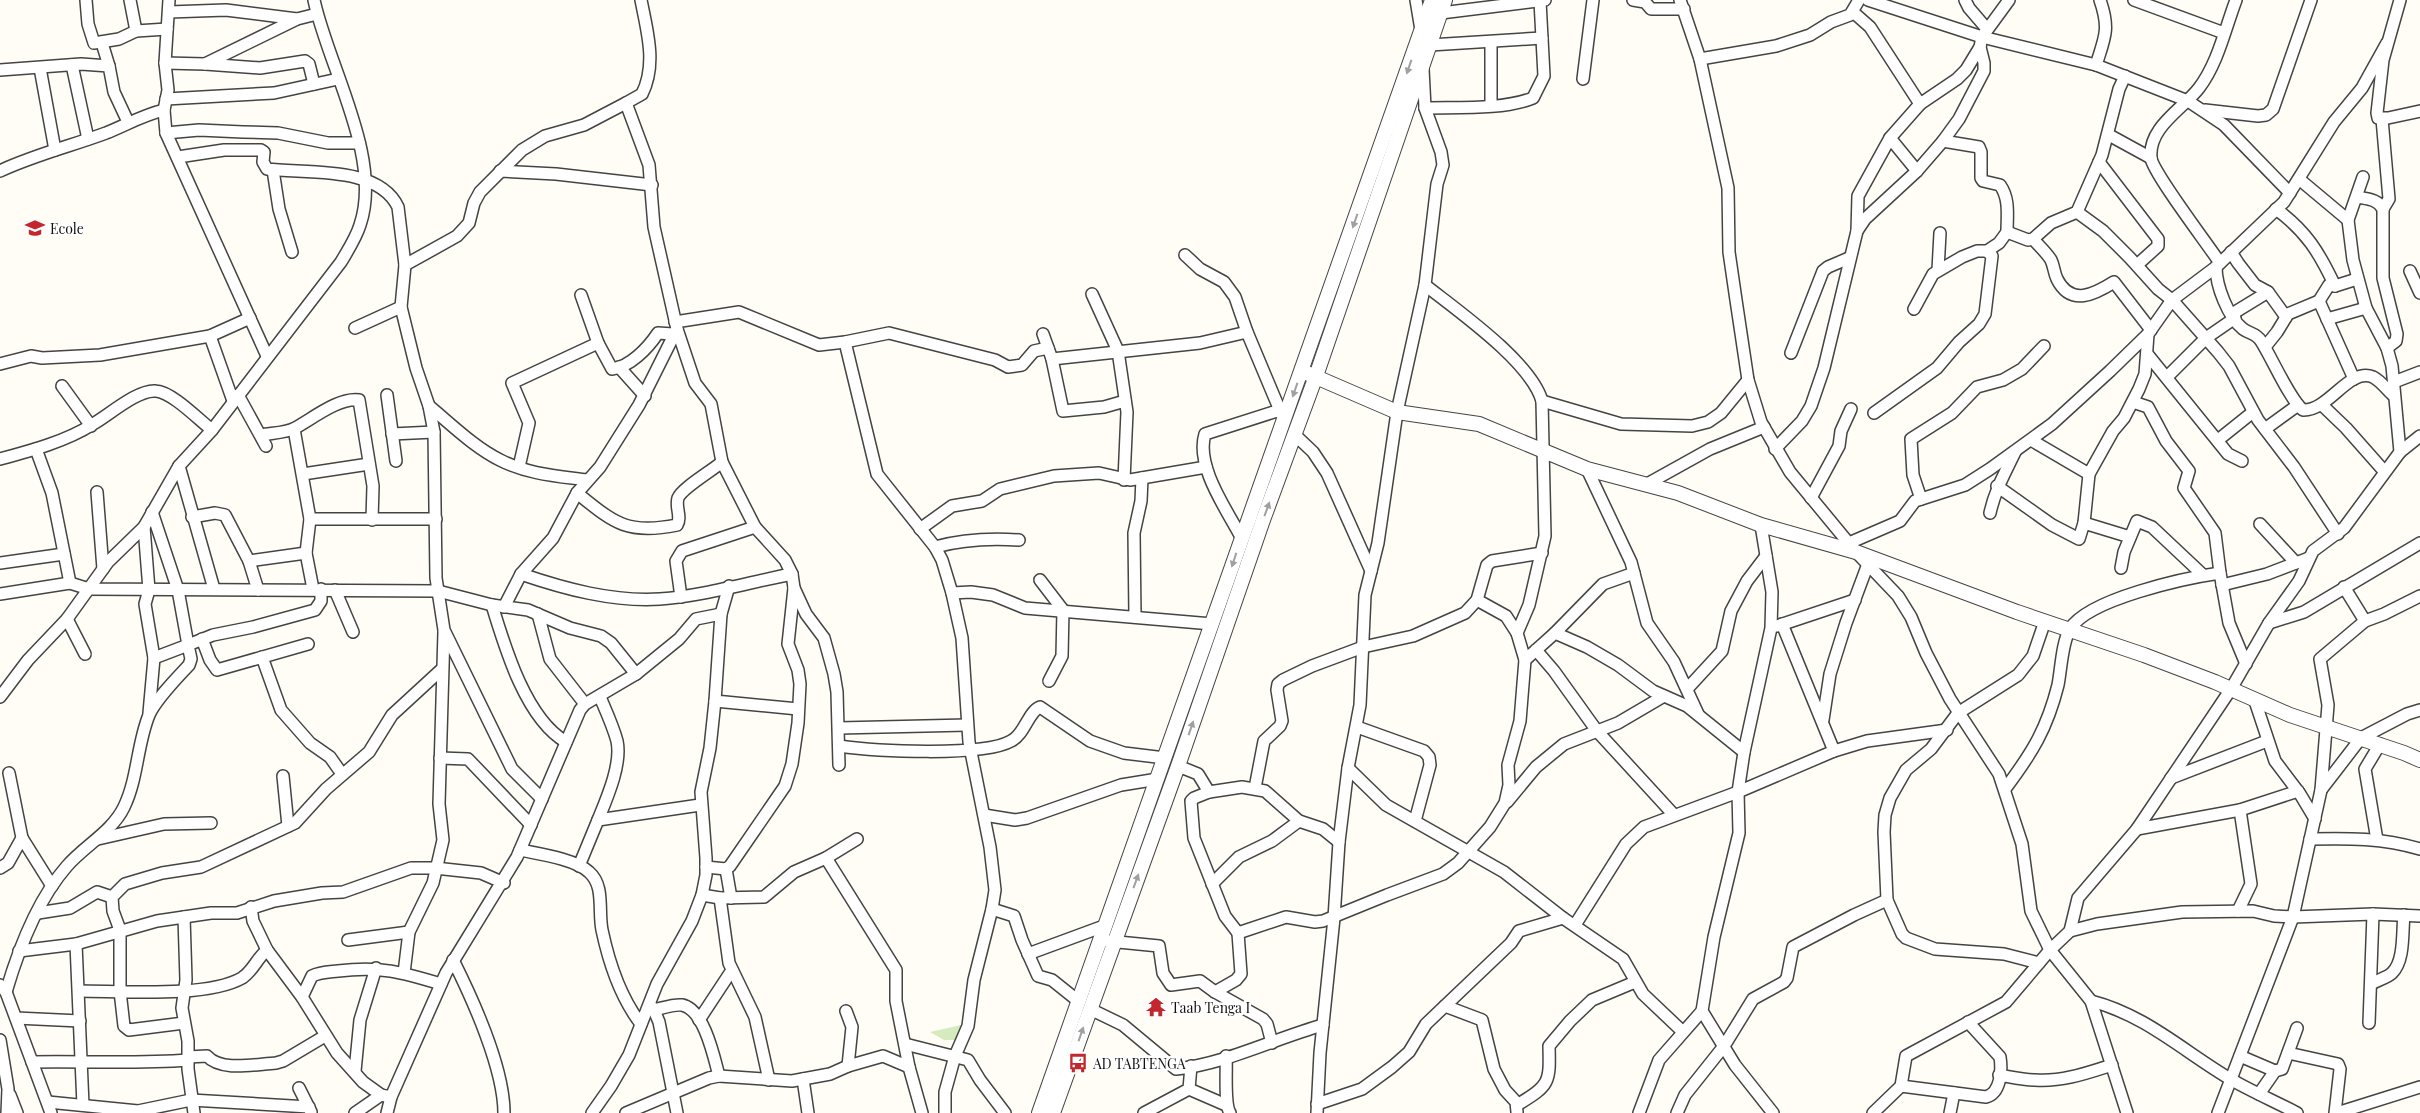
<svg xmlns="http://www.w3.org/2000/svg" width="2420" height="1113" font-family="'Playfair Display',serif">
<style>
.green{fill:#d5ebbd}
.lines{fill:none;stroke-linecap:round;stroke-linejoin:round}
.minor-casing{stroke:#444;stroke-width:14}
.tertiary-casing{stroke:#444;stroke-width:16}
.minor{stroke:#fff;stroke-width:11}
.tertiary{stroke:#fff;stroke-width:14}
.oneway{fill:#a0a0a0}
.labels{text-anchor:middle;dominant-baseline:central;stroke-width:5;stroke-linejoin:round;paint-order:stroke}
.poi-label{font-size:14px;fill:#111;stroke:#fff;text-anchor:start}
</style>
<rect width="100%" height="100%" fill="#fffdf5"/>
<path class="green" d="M961,1025L959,1040H944L930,1032Z"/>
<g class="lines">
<defs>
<g id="minor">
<path d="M86,0L88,24L94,43L119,39L136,31"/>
<path d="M130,0L136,31L167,29"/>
<path d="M169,0L165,63L168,90L164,110L166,133L267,356"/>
<path d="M641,0C647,31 657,64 642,94L626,103L649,165L654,227L677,329L695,383L711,404L722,462L755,527L785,560L792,574L794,588L788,644L798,670L800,684L798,723L792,764L785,786L730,866L726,869L706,867"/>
<path d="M1416,0L1421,30"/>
<path d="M1633,0L1645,2L1651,9H1684"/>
<path d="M1680,0L1700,59L1728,188L1729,252L1736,300L1748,380L1761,422L1790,472L1856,552L1898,596L1911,617L1926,653L1950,699L1999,774L2022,844L2031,911L2050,950L2091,1001L2127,1113"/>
<path d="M1868,0L1982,37L2096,65L2188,101L2224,125L2290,193"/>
<path d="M1965,0L1969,8L1987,29"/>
<path d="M2134,0L2224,33"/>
<path d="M2400,0L2383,60L2377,113L2378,118H2388L2420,111"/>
<path d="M169,12L226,10L297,19"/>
<path d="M1853,12L1870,27L1920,104L1890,138L1858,196L1857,231"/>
<path d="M1441,13L1545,0"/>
<path d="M1491,42V105"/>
<path d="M102,43L109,66"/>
<path d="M1430,45L1542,38"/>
<path d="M1700,59L1776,46L1810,35L1831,22L1850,15L1859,0"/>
<path d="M165,63L205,64L260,68L305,61L309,64L314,84"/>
<path d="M205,64L297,19L317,14"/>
<path d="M72,65L88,139"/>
<path d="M2096,65C2105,37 2110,29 2100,0"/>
<path d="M40,68L55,150"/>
<path d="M0,70L81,64L109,66L114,92L128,122"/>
<path d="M1583,79L1593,0"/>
<path d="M166,99L274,93L338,79"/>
<path d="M1920,104L1957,79L1966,70L1980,47L1982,37L2009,0"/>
<path d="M1425,108C1457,107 1503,110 1533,98L1544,76L1540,1"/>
<path d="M2205,110L2258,116L2266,115L2273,109L2311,0"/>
<path d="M2382,119L2389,199L2383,209"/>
<path d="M166,133L199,130L243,132L278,133L328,143H359"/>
<path d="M2109,135L2151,158"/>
<path d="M1890,138L1917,171"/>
<path d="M1943,141L1979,147L1981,152V178L1983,181L2000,185C2010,199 2007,216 2007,232"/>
<path d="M178,157L224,150H261L264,152L263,162L267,169C306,174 378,165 398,207L405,265L401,307L416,368L429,406L434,432L436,578L444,630L512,769L542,799"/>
<path d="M2099,162L2158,239V246L2137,265"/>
<path d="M273,170L279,209L292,252"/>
<path d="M0,171C34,155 71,146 106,133C126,125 143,115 164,110"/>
<path d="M500,171L556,174L652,185"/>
<path d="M2299,179L2348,220"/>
<path d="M2357,197C2367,199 2378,199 2383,209V278L2397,334L2396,341L2387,348"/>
<path d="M2276,209C2306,231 2319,252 2335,286"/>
<path d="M2077,212L2103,231L2130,258L2158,289L2172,300L2218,352L2229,366L2258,420L2294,467L2338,534"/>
<path d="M2033,239C2039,246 2047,253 2051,260C2054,266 2054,273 2057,279C2071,307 2095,294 2114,282L2151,330"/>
<path d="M2231,252L2238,263L2255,285L2268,292L2286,317"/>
<path d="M1185,255L1200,269L1224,282L1235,297L1247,332L1284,420"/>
<path d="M2220,263C2209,246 2153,173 2151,158C2148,127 2183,109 2199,88C2218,63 2225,29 2236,0"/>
<path d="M405,265L457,236L469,223L474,203L480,192L522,150L545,136L584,125L626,103"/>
<path d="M2216,267C2216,286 2228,317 2243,329C2250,334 2256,333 2261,341C2272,358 2290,400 2303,410C2329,411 2349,367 2373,377C2381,381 2387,390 2393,395"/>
<path d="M1938,270L1940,233"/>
<path d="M2410,271L2420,293"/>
<path d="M1092,294L1118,351L1127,412L1124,480"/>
<path d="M581,295L598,343L612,369C630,367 648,348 658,333L673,334"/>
<path d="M2319,301L2354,379"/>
<path d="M1914,309L1933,274L1962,257L1977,251H1987L1999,243L2007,232L2028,240L2033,239L2051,223L2077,212L2102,155L2119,89L2125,76"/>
<path d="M2232,314L2268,292"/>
<path d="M2327,319L2366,308"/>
<path d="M675,322L739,312L819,345L845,342L889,333L995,360L1008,367L1022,365L1034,351L1048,348"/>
<path d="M355,328L401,307"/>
<path d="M1043,334L1052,359L1063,411L1104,407L1125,401"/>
<path d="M210,336L233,401"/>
<path d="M845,342L877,474L935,547L942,560L952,593L962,638L969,742L990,847L995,890L992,909L974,980L968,1026L955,1056L945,1092V1113"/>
<path d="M2265,347L2277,332L2288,314L2319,301L2329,285L2335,286L2357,279"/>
<path d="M1791,353L1823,271L1828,267L1849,258"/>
<path d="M2148,355L2228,454L2242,461"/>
<path d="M1052,359L1200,343L1247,332"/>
<path d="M0,364L31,356L42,358L100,355L210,336L250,318"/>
<path d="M619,367L645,396"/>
<path d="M2167,377L2206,338L2235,318"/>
<path d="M2394,382L2420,372"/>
<path d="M62,386L91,426"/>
<path d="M238,395L266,446"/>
<path d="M387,395L396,461"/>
<path d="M1542,401L1621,424L1692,426L1708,422L1721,413L1748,380"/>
<path d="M2133,402L2148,407L2166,441L2189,471L2184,488L2215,533L2220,573L2229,623L2246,664"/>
<path d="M2322,405L2346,428L2384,471"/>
<path d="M429,406C452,425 474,447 500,460C527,474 557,476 587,480"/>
<path d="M1874,413L1937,368L1959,342L1979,324L1985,314L1992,256L1987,251"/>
<path d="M294,429L310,519L306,553L313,589"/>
<path d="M2265,429L2298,405"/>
<path d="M392,434L434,432"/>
<path d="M1294,434L1313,452L1327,473L1371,571"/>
<path d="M261,435C271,433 286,433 295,428C312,419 339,397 359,400L373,486L372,520"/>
<path d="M2031,440L2089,474"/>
<path d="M2218,440L2253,412"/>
<path d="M36,449L52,493L70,583L89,589L438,591L492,605L528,610L570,628L601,636L611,643L636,674"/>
<path d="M1775,449L1802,421L1811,406L1824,368L1857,231L1865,219L1917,171L1943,141L1959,119L1984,71V63L1980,47"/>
<path d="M2400,452L2420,436"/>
<path d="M0,459C30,451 67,441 93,424C109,415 138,389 156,391C172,392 199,420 212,430"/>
<path d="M179,466L214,589"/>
<path d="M519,467L529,423L512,383L598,343"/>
<path d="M1587,469L1631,562L1647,623L1674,662L1698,714"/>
<path d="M303,474L369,464"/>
<path d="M1647,484L1710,449L1764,427"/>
<path d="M1997,486L2052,525L2079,539L2084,523L2089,474L2113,431L2124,418L2139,389L2145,374L2148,334"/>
<path d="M97,492L103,569"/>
<path d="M577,493C614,523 627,535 677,525C682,517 675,507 678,498C682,488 713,470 722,462"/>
<path d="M1811,498L1839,446L1841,431L1851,409"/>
<path d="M1921,499L1913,475L1911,439L1952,413L1977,387L2003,380L2022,369L2044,346"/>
<path d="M152,512L178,590L188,645L154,658"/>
<path d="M1990,513C1995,490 2005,473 2015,452"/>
<path d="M192,517L215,513L225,515L249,561"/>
<path d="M310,519H436"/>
<path d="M2084,523L2130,537"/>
<path d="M2260,524L2296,563"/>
<path d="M1761,525L1772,592L1771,628L1744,752L1738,792L1739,833L1714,937L1702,1011L1735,1065L1773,1113"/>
<path d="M144,527L149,590L145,604L154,658L149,713"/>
<path d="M920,529L952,506L982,501L1000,489L1054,476L1099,473L1130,480L1206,467"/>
<path d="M1241,537C1227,510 1195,466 1205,434L1280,410"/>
<path d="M1849,543L1900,521L1915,501L1965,485L1990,469L2052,424L2110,371L2148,334L2172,300L2216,267L2284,202L2334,122L2362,88L2387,43"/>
<path d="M935,547C964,539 990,538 1019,540"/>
<path d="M0,563L64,554"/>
<path d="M2121,568L2124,552L2137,521L2152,527L2203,575"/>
<path d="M521,574C565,589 613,602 660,599C703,596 750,582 792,574"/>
<path d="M1040,580L1063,610L1062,656L1049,681"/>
<path d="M2222,585L2267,574L2309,558"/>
<path d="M729,586L721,614L715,701L798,709"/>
<path d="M2344,587L2365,621"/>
<path d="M794,588L806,614L824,638L834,674L837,692L839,765"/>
<path d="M258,590L249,561L306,553"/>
<path d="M335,590L353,632"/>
<path d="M952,593L971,592L993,595L1025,608L1212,624"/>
<path d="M0,594L70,583"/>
<path d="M681,597L676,561L682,551L755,527"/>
<path d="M1477,600L1506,616L1517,633"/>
<path d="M492,605C505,648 526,719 566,742"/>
<path d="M504,607L521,574L553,538L577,493L600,467L639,405L677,329"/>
<path d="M538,614L550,659L585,704"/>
<path d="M1135,617L1134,533L1141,501L1142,478"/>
<path d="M67,619L85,654"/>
<path d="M2269,623L2304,612L2420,543"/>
<path d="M1782,624L1834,751L1867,741L1947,730"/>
<path d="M1777,626L1855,600"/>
<path d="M1555,633L1603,584L1634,573"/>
<path d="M202,639L210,660L217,670L308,644"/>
<path d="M1536,650L1554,671L1597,731L1674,815"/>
<path d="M262,657L281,710L310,743L330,757L342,774"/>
<path d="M1525,660L1555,633L1587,647L1618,665L1653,691L1687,706L1744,752"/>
<path d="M1687,689L1722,651L1731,611L1747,581L1766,556"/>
<path d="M0,697L28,660L67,619L108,562L144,527L179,466L212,430L341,262C348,250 356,238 360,225C383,158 328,66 314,0"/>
<path d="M2255,701L2275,761L2300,794L2315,819"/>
<path d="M1823,720L1830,674L1846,623L1868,564"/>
<path d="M1357,727L1424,751L1429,757L1430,765L1415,821"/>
<path d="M839,728L967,725"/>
<path d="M839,746C874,751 983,757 1011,741C1025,734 1028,712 1040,707L1090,741L1124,753L1165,758"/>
<path d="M440,758L468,759L531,825"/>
<path d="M1178,766L1198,774L1209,792L1242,787L1265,791L1299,821L1323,829L1339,842"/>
<path d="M1348,768L1386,805L1504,872L1563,918L1623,959L1643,994L1682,1031"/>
<path d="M283,776L288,826"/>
<path d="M2171,778L2267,741"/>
<path d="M1255,788L1264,741L1280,726L1282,721L1277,690L1278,684L1283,680L1312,666L1363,647L1413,636L1465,613L1477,600L1487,565L1492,561L1542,553"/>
<path d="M2005,789C2032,753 2047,729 2058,685C2061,670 2062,642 2070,629C2088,599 2185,578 2220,573"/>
<path d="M2321,790L2361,738L2407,714L2420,710"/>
<path d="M1209,792L1194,798L1191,801L1194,838L1225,916L1238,933"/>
<path d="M1507,802L1536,767L1564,744L1618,723L1664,696"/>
<path d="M984,815L1015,820L1027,818L1121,785L1158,779"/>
<path d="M598,820C607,798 622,764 617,741C613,726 606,711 600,697"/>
<path d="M2137,829L2240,810L2298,791"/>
<path d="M22,838L52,886"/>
<path d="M98,839L164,824L211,823"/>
<path d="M2310,839C2348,838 2383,838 2420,849"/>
<path d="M2377,840L2365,769L2380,744"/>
<path d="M520,850C539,854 575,859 589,872C605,886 598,910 602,930C609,963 620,997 641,1024"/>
<path d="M826,858L896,970V1001L909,1067L922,1113"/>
<path d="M579,866L598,820L700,805"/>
<path d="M0,868L8,863L22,838L9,773"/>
<path d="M726,869L731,898"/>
<path d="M1212,884L1239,857L1272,841L1299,821"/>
<path d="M702,895L720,898L764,897L794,872L826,858L857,839"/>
<path d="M720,898L729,963L755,1017L769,1080"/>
<path d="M251,907L253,921L267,950L302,997L337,1053L363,1082L381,1095L391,1097"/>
<path d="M992,909L1014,916L1022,940L1038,976L1052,980L1077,1000"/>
<path d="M2238,911L2251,884L2240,810"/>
<path d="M38,913L70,908L97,892L112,897"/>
<path d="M184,917L186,980L182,1008L188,1041V1069L194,1113"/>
<path d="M1575,925L1626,844L1644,827L1738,792L1834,751"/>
<path d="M2070,931L2097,924L2182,912L2253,911L2274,916L2293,917L2373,914L2420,916"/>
<path d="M348,940L409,932"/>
<path d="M1108,941L1159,946L1163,973L1171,985L1200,981L1215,992L1263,1019L1267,1024L1272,1043"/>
<path d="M76,944L83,1105"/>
<path d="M19,951L76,944L157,921L211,913H237L274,901L322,893L343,892L411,868H435L481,873L504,883"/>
<path d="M1028,954L1104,926"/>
<path d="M453,960C473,1000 504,1069 504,1113"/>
<path d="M2039,963L2004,954L1935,949L1906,938L1902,934L1887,900L1884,832L1885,815L1890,798L1906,770L1931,749L1958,713L2018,675L2033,656L2045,621"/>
<path d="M404,973L409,932L433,883L443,840L439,804L444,632"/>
<path d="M2371,984C2377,980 2387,978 2392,973C2405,961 2402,931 2404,915"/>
<path d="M0,985L6,992L51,1113"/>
<path d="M79,991C121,991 207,998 242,978C253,971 257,958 267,950"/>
<path d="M6,992C18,951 38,899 67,866C84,846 112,832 124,807C138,778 137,744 149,715C156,699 177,678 189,665L191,659L188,645L213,635L253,627L315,610L321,601V589"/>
<path d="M1215,992L1236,980L1241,974L1238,933L1286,917L1315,922L1323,921L1387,895L1443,874L1458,863L1490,827L1505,803L1509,785L1508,765L1520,721L1523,684L1525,660L1517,633L1529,605L1545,536L1542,401C1531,362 1458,311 1425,285"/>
<path d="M302,997L312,976C320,972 329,972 338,971C381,966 401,972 441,984"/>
<path d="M2091,1001C2146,1015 2184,1052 2232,1080C2253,1092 2276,1102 2297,1113"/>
<path d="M650,1005L654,1010L659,1022L677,1113"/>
<path d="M1445,1006L1482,1020L1494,1069L1505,1090L1516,1102L1517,1112"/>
<path d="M1090,1009L1123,1025L1176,1069C1225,1064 1276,1038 1323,1025"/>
<path d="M846,1011L852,1027L848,1066"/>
<path d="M16,1018L80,1021"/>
<path d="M699,1020L732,970"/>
<path d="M184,1023L129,1030L124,1026L120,991V930L113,911L112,897L125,884L162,873L201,867L295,823L326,789L369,752L392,715L442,669"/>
<path d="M2369,1023L2373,914"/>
<path d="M0,1040L8,1089L7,1113"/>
<path d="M905,1044L968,1060L980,1080L1005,1113"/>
<path d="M2288,1053L2338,1064L2340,1069L2335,1113"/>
<path d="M1226,1056C1227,1070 1224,1104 1230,1113"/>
<path d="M2240,1056L2275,1071"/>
<path d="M188,1057L207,1056C221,1072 256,1064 276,1063L283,1061L325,1036"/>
<path d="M32,1062C84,1061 136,1064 188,1060"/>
<path d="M355,1071L360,1020L376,968"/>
<path d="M1999,1075C2011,1077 2023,1080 2035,1080C2062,1082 2087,1073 2112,1065"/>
<path d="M719,1076L792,1081L830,1074L848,1066L883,1056L909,1067"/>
<path d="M803,1079L808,1113"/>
<path d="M1901,1086L1986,1097C2001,1093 2002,1070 2000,1057L1968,1022"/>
<path d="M299,1088L311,1112"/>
<path d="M1189,1089L1226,1105"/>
<path d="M2259,1094L2275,1071L2282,1069L2297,1028"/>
<path d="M10,1095L17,1113"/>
<path d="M48,1102L138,1111L191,1100L309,1107"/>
<path d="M1317,1104L1362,1089L1392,1067L1409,1052L1426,1024L1511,943L1519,931L1563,918"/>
<path d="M1517,1105C1550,1085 1550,1083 1549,1046L1570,1021L1592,1000L1635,982"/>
<path d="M355,1113L381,1095"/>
<path d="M387,1113L391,1097L446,973L517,857L580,710L585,704L636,674L679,639L696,619L721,614"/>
<path d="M592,1113L611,1086L629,1055L657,984L692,921L702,895L706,875V858L701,792L710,748L715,701"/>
<path d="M626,1113L709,1078L719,1076C714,1057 704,1009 682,1005C673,1004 663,1008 654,1010"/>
<path d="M1144,1113L1189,1089L1191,1066"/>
<path d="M1317,1113L1320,1053L1334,918L1339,842L1348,768L1360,705L1365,595L1378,543L1397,412L1425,285L1437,184L1443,165L1441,152L1425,108L1423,69"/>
<path d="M1639,1113L1659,1060L1702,1011"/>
<path d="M1677,1113L1685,1095L1724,1046L1753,999L1784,982L1787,978L1793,947L1854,915L1887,900"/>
<path d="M1873,1113L1901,1086L1906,1056L2006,1002L2050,950L2070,931L2078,898L2137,829L2231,689L2269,623L2299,581L2313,551L2344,528L2400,452L2392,366L2387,348L2366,308L2353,260L2348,220L2363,177"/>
<path d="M1950,1113L1954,1093"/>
<path d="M2218,1113L2293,917L2321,790L2328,705L2320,659L2365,621L2384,614L2420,596"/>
<path d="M2337,1113L2420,1087"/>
</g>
<g id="tertiary">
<path d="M1302,371L1397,412L1479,424L1587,469L1678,493L1761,525L1856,552L2017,612L2144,655L2215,682L2290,715L2404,753L2420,760"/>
<path d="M1039,1113L1432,0"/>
<path d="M1053,1113L1178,766L1263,520L1316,376L1445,0"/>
</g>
</defs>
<use href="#minor" class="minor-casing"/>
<use href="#tertiary" class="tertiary-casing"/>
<use href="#minor" class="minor"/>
<use href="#tertiary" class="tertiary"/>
</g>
<defs><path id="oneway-solid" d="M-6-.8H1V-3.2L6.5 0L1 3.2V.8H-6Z" transform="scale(1.25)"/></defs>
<g class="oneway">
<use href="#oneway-solid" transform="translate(1409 67) rotate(109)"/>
<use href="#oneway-solid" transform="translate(1355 221) rotate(109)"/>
<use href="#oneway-solid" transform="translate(1295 390) rotate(109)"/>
<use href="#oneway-solid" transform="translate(1267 509) rotate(-70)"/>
<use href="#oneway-solid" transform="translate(1234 560) rotate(108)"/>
<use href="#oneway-solid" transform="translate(1191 728) rotate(-71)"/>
<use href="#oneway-solid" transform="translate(1136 881) rotate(-70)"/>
<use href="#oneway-solid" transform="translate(1081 1034) rotate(-71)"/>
</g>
<defs>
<symbol id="school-bare" viewBox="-9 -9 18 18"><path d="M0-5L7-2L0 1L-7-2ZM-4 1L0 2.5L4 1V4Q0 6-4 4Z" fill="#c4262e" stroke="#fff" stroke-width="2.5" paint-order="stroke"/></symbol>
<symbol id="temple-bare" viewBox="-9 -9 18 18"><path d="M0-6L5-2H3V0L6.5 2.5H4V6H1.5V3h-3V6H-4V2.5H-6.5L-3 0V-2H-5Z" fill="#c4262e" stroke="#fff" stroke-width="2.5" paint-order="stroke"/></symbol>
<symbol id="bus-bare" viewBox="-9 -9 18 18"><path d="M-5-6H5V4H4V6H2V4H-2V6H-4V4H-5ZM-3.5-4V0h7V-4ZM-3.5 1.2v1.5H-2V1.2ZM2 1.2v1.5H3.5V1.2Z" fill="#c4262e" stroke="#fff" stroke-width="2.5" paint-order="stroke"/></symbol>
</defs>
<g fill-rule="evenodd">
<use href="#school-bare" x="21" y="214" width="28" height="28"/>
<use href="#temple-bare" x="1142" y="993" width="28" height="28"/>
<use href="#bus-bare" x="1064" y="1049" width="28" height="28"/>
</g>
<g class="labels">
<g class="poi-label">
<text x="50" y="228">Ecole</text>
<text x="1171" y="1007">Taab Tenga I</text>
<text x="1093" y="1063">AD TABTENGA</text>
</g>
</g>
</svg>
